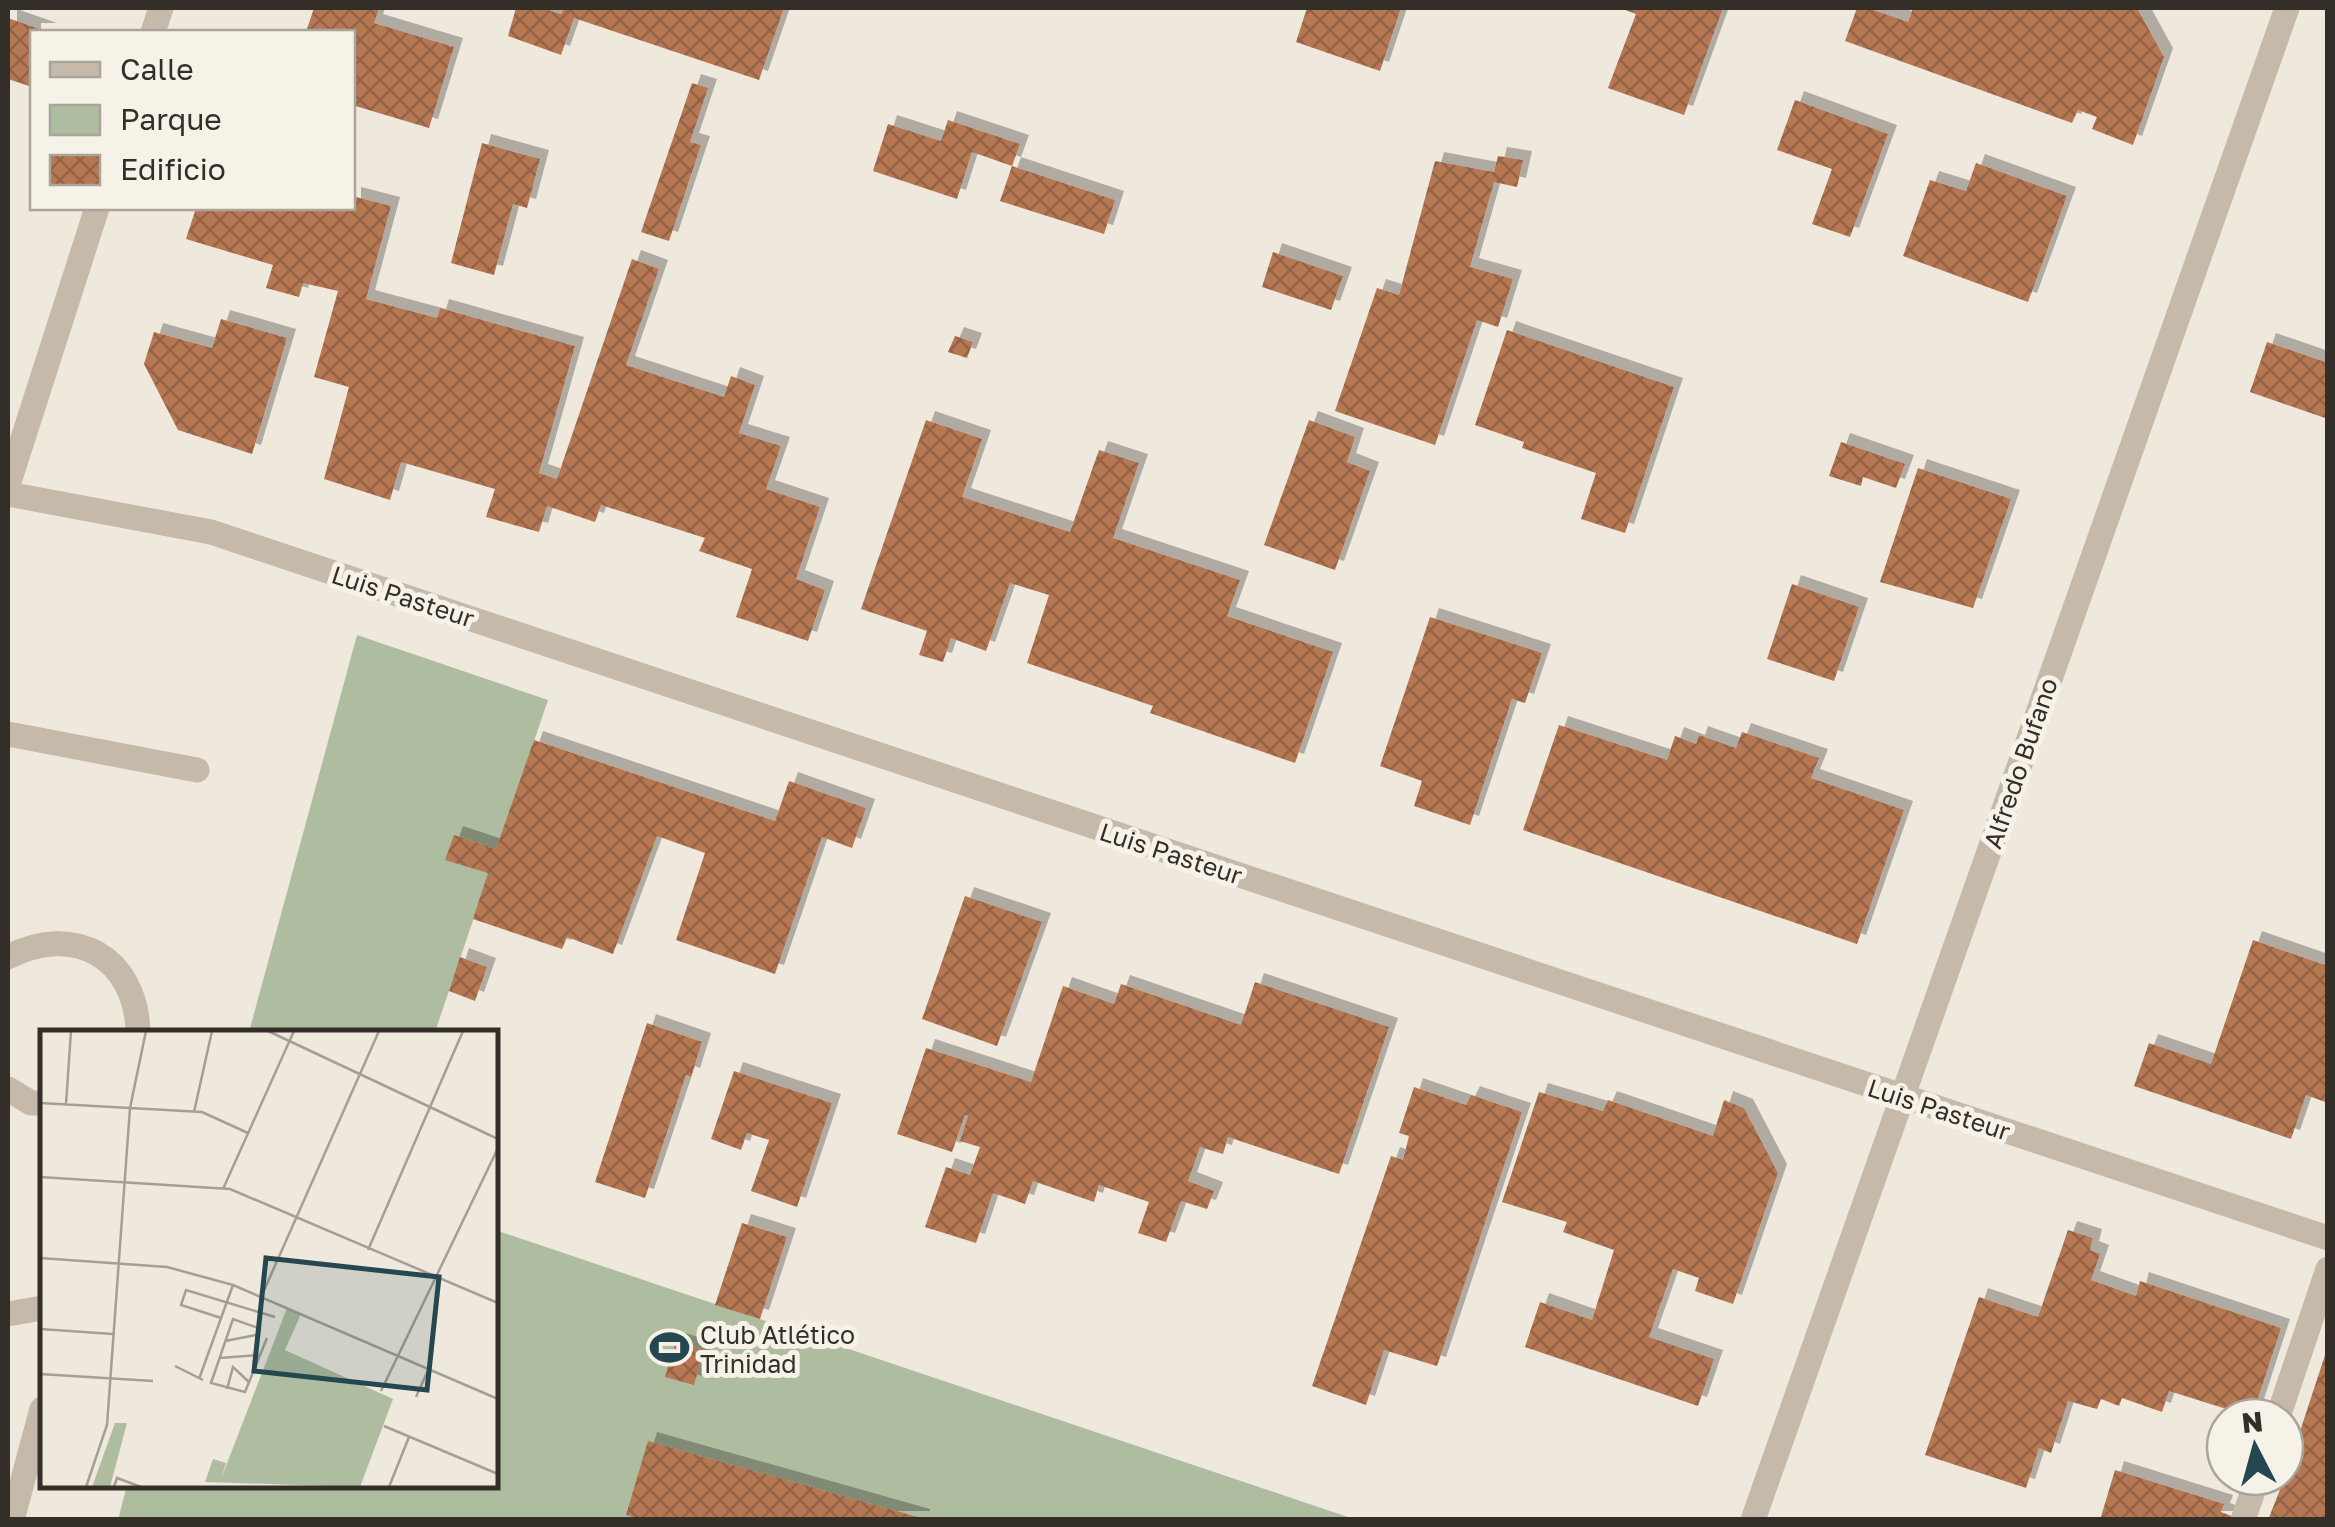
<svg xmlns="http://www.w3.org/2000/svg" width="2335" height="1527" font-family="'Golos Text',sans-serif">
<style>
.green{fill:#aebc9f}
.building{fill:url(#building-cross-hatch);filter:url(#shadow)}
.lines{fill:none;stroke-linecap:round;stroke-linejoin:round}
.minor{stroke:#c5baaa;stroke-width:25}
.labels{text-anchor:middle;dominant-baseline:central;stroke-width:10;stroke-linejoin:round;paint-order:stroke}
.street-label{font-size:25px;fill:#342e29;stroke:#f7f2e8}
.poi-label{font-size:25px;fill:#342e29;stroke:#f7f2e8;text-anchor:start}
.inset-road{fill:none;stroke:#a49e95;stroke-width:2.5}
.view{fill:#244750;fill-opacity:0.15;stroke:#244750;stroke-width:5}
.inset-edge{fill:none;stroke:#342e29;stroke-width:5}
</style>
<defs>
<pattern id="building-cross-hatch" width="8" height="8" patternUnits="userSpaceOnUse" patternTransform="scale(2.5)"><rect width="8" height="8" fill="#b67853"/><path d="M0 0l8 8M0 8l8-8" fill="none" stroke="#956345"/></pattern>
<filter id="shadow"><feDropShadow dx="9" dy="-9" stdDeviation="0" flood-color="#0004"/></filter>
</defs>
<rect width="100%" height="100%" fill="#efe8dd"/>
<g class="green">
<path d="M357,635L548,700L435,1032H249Z"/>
<path d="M495,1230L1354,1519L118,1520L127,1485L495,1484Z"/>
</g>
<g class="building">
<path d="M314,8H375L379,9L374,23L454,47L429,128L352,105V32H306Z"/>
<path d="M516,8H542L561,14L564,8H784L759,80L574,18L561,55L508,36Z"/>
<path d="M1307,8H1401L1380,71L1296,42Z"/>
<path d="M1620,8H1723L1684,115L1608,88L1636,14Z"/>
<path d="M1857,8H1868L1908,22L1913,8H2137L2164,57L2133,145L2092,129L2097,117L2078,110L2072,123L1845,41Z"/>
<path d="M8,18L48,32H32V87L8,79Z"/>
<path d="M692,83L708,88L690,142L701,145L669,241L641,232Z"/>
<path d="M1795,100L1888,134L1850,237L1812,224L1832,169L1777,150Z"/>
<path d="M948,120L1020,144L1012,166L1115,200L1104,234L1000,201L1012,166L972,152L957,199L873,171L888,124L941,141Z"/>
<path d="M482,143L540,159L527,208L513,204L494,275L451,263Z"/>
<path d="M1498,156L1523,160L1517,187L1494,182L1470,267L1513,279L1498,327L1477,320L1435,445L1335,411L1377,288L1399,295L1435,161L1494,172Z"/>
<path d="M1976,163L2067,196L2028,302L1903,256L1930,180L1966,191Z"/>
<path d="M352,196L391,206L366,299L437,318L440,308L575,346L539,473L557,479L632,259L659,269L626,365L724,397L731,376L755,385L739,433L781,446L766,489L820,507L796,579L825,590L808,641L736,617L752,569L699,551L705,538L601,505L595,522L547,506L539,532L486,517L495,489L401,462L390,500L324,479L349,387L314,377L338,291L303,283L299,297L266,288L273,265L186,239L196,208H352Z"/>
<path d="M1273,252L1343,276L1331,310L1262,287Z"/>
<path d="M221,319L287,338L252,454L178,430L144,364L154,332L212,348Z"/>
<path d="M1507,330L1674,387L1625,533L1581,519L1596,473L1522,448L1524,442L1475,425Z"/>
<path d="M955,336L973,342L967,358L948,352Z"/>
<path d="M2267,342L2328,363L2325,418L2250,392Z"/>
<path d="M926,420L982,439L962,497L1070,532L1099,450L1139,463L1113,538L1240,580L1227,616L1333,652L1295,763L1150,713L1153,706L1027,663L1049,595L1010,583L986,651L951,638L943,662L919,655L927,631L861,609Z"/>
<path d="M1309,420L1355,437L1347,462L1370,471L1335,570L1264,545Z"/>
<path d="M1841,442L1905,464L1896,488L1863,477L1861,486L1829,476Z"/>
<path d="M1918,468L2011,499L1973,608L1880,582Z"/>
<path d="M1792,584L1859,607L1834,681L1767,659Z"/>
<path d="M1430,617L1542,653L1525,703L1512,699L1470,825L1414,806L1422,781L1380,766Z"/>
<path d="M1559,725L1667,760L1675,736L1696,744L1699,735L1736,748L1742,732L1819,758L1811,778L1904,810L1857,944L1523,830Z"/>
<path d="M534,740L775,821L789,781L866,808L852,848L822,837L775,974L676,940L705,853L657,836L613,954L567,937L562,949L473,919L488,873L445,860L454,835L496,849Z"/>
<path d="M965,896L1042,922L997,1046L922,1019Z"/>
<path d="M2253,940L2328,966V1103L2306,1095L2291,1139L2134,1086L2149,1043L2211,1064Z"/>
<path d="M460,957L487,967L475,1001L449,991Z"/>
<path d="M1255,982L1389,1027L1339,1174L1228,1137L1223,1154L1200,1147L1188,1181L1214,1191L1207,1209L1181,1201L1166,1242L1138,1233L1149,1202L1099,1185L1094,1202L1033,1181L1025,1204L993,1193L976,1243L925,1227L946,1167L970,1175L980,1147L960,1141L968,1116L965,1115L952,1152L897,1134L926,1048L1031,1082L1063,986L1114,1004L1121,984L1241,1025Z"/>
<path d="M647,1023L702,1042L691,1077L686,1075L645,1198L595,1182Z"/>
<path d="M734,1071L832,1103L797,1207L751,1191L769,1140L747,1133L741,1150L711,1139Z"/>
<path d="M1414,1087L1466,1105L1471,1095L1522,1112L1437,1366L1384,1350L1366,1405L1312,1386L1391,1156L1403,1160L1409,1136L1399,1133Z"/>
<path d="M1539,1092L1603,1111L1608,1100L1713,1136L1724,1100L1744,1108L1778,1173L1733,1304L1695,1291L1699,1278L1673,1269L1649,1337L1714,1359L1698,1406L1525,1347L1540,1302L1592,1320L1614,1250L1563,1232L1567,1222L1502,1202Z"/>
<path d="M742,1223L787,1237L760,1319L715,1305Z"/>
<path d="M2068,1230L2093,1238L2090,1250L2100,1254L2091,1280L2136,1296L2140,1281L2281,1328L2252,1417L2169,1391L2162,1412L2122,1398L2119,1406L2101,1399L2097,1409L2068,1401L2051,1453L2039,1448L2026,1488L1925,1455L1979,1297L2038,1317Z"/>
<path d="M676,1342L704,1350L694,1385L665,1377Z"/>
<path d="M2328,1346V1520H2268L2285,1477Z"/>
<path d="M648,1441L921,1518V1520H644L626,1515Z"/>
<path d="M2115,1470L2224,1504L2221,1512L2242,1520H2100Z"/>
</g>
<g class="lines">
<g class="minor">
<path d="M153,32L161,8"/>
<path d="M8,485L97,208"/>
<path d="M8,494L211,532L2328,1238"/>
<path d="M8,734L197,770"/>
<path d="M8,957C73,923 136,956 138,1032"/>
<path d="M8,1089L31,1103H42"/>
<path d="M8,1314L42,1308"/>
<path d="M2278,1417L2328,1269"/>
<path d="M12,1520L42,1409"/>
<path d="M1753,1520L2287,8"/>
<path d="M2243,1520L2258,1477"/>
</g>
</g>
<defs>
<symbol id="stadium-bare" viewBox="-9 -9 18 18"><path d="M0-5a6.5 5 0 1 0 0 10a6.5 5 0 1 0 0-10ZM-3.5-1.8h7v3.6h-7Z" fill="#244750" stroke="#f7f2e8" stroke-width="2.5" paint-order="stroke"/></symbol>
</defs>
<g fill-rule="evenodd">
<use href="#stadium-bare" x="642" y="1320" width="55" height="55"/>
</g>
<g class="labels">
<g class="street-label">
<text transform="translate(403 596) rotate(18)">Luis Pasteur</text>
<text transform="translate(2020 763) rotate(-71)">Alfredo Bufano</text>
<text transform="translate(1171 853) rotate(18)">Luis Pasteur</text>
<text transform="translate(1939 1109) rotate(18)">Luis Pasteur</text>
</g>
<g class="poi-label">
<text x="700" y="1334">Club Atlético<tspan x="700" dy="29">Trinidad</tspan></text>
</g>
</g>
<g transform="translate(40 1030)">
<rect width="458" height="458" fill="#efe8dd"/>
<path d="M247,278L261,284L245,320L353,369L320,457L165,452L173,429L186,433L181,449Z" fill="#aebc9f"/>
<path d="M75,393H87L70,457H52Z" fill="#aebc9f"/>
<path class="inset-road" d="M228,1L458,109M0,73L162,82L208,103M26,74L31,1M154,82L172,1M0,147L190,159L458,273M183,159L254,1M328,220L423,1M0,228L127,237L193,255L458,369M222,265L339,1M181,288L141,275L146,260L235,287M0,299L73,304M221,299L193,289L171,353L205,362L227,308M185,311L216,305M179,328L221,325M135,336L163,350M0,344L113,351M159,349L193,255M187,359L193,337L210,353M341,361L458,118M376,367L389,338M344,396L458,444M46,457L67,395L90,78L106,1M74,457L77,448L101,457M349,457L369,407"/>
<path class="view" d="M226,228L399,247L387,360L214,341Z"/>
<rect width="458" height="458" class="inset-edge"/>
</g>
<rect width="2335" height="1527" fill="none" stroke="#342e29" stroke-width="20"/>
<rect x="30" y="30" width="325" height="180" fill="#f7f2e8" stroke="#a9a49c" stroke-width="2.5"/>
<rect x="50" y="62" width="50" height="15" fill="#c5baaa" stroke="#a9a49c" stroke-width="2.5"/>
<text x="120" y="80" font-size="30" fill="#342e29">Calle</text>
<rect x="50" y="105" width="50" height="30" fill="#aebc9f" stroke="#a9a49c" stroke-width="2.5"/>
<text x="120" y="130" font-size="30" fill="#342e29">Parque</text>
<rect x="50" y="155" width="50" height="30" fill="url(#building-cross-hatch)" stroke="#a9a49c" stroke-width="2.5"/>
<text x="120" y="180" font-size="30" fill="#342e29">Edificio</text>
<g transform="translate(2255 1447) rotate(354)"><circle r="48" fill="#f7f2e8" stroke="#a9a49c" stroke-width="2.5"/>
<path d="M0-8L18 38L0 25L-18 38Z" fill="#244750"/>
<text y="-15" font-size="28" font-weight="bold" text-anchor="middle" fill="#342e29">N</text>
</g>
</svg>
